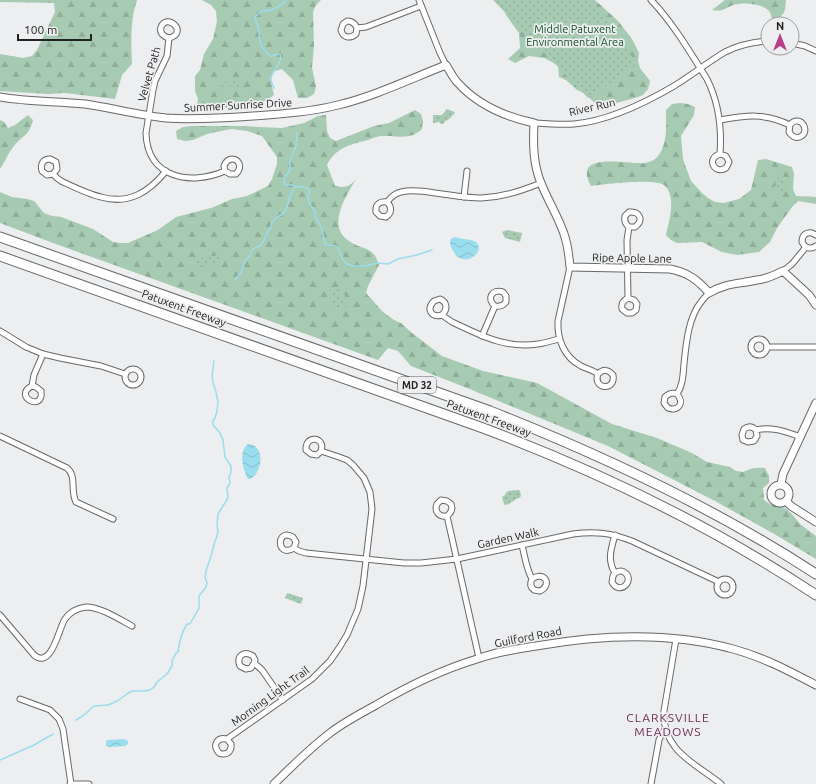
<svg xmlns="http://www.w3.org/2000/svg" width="816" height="784" font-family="Ubuntu,sans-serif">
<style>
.forest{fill:url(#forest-firs)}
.park{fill:url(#park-dots)}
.water{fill:url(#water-waves)}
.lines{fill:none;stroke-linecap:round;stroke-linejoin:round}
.stream{stroke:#9addee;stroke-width:1.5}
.street-casing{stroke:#676869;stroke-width:7}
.secondary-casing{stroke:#676869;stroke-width:9}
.highway-casing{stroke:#676869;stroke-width:11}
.street{stroke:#fff;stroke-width:5}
.secondary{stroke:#fff;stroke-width:7}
.highway{stroke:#fff;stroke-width:9}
.labels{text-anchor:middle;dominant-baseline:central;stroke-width:3.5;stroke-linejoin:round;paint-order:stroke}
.shield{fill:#edeeef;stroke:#5f5f60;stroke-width:1}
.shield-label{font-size:10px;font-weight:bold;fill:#222223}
.park-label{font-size:11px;fill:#124e2e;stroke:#edeeef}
.street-label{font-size:11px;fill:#222223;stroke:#edeeef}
.neighbourhood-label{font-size:12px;letter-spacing:1px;fill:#6a2d53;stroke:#edeeef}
</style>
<defs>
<pattern id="forest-firs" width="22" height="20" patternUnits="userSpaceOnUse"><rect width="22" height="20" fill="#a6cab2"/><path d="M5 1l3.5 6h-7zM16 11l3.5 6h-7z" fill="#8fad99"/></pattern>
<pattern id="park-dots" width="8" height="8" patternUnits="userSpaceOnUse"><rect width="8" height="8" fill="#a6cab2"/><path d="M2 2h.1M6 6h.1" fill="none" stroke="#8fad99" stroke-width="1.8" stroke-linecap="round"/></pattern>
<pattern id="water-waves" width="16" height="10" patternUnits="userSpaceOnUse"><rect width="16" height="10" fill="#9addee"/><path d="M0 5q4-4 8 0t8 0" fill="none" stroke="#84bdcc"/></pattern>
</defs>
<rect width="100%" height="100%" fill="#edeeef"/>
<g class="forest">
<path d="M0,0H137C130,19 131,44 132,64L122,75L115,99L65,93L48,94L0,91V54L23,58L32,56L37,50L55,12L54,3L0,2Z"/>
<path d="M202,0H321L316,5L313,12L314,45L312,68L316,86L314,94L307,98H298L293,80L282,69L275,71L270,78L274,95L269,99L254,106L205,109L197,106L198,99L195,91V76L200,70L204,54L213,39L217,21L216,11L211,5Z"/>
<path d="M499,0H595L618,21L632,39L639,53L638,61L640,68L650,81L648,89L643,95L635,98L612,104H596L584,93L577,90L566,80L559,77L558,65L544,58L529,56L515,63L508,59L520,48L519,33L506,15Z"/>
<path d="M725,0H786C785,12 785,17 772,19C771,16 771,13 769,11C762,3 742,2 733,5C723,9 723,12 712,10Z"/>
<path d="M680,103L688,104L695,107L694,115L681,136L683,159L688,173L691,181L702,193L708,198L715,202L724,203L739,199L751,190L758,160L766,159L792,167L794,174L793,189L796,196L816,197V204L798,201L792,207L777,228L770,242L759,252L737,255L722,252L702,242L677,243L671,240L666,235C669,221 677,196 664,185C655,178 604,184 591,186C571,150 629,165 645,163C650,162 655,160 658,156C668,143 666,125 666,110L672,104Z"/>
<path d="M415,110L421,114L423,121L422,129C409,141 399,135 383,136C378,136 373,138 368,140C351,144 335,148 327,165L335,186C346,188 349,187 356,179C346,196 326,226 349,241C363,251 373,245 379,265L368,286L366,293L382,311L387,315L394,320L401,323L412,333L442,356L483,371L537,383L612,424L657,438L692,453L707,462L730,467L736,471L743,472C751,468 756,467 765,468L769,476V483L763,488L764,500L770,504L785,508L791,513L800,524L816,536V559L776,535L715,501L608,446L472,390L411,366L398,351L388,348L378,360L53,243L0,223V192L12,197L27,199L34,201L44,213L52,216L61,217L93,229L113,242L120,243H128L158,230L176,217L211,208L232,199L247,196L268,186L272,179L277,164V157L262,136L247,131L231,129L207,134L193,140L185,141L177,139L176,131L183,127L190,126H238L282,128L304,123L318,116L326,115L327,131L330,138L336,141L374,126L389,123Z"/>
<path d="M28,115L33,120C28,138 23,134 14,146C8,153 5,162 0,169V120L4,122L8,128L15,125Z"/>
</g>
<g class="park">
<path d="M493,0H592L637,64L588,98Z"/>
<path d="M233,79L239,85L235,90L229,85L226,89L221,85L225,81L229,84Z"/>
<path d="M447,109L450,110L451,111H453L455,113L447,121L446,120L445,121V122L443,124H441L439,122L433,123V115H442Z"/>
<path d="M779,177L785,182L786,189L784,192L776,194L774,186L776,185L775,182Z"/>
<path d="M507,230L522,233L520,242L505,238L502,232Z"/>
<path d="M219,255L220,262L207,264V269L202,270L201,266L198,267L196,259Z"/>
<path d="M339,289V295H345L346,308L331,309L330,290Z"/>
<path d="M519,490L520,491L521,496C519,499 516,498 514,501L511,502L509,504L505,505L504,504L502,497L505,495V494L508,491Z"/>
<path d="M287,593L303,598L301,604L285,598Z"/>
</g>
<g class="water">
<path d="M455,237C460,239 472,239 476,242C487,251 463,272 452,249C450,245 449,241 452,238Z"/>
<path d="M248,444C262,444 263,463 257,472C256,475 253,477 250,479H248C243,470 238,451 248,444Z"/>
<path d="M122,739L127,740L128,742V744L125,746L109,747L106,746V741L108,740Z"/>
</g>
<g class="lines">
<g class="stream">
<path d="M274,88C264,71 284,68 280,54C276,53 274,57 270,56L262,47L260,41L258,26L256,22L255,17C264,7 264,13 273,9C278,8 281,4 285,2V0"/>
<path d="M295,187C300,186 306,187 310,191L308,197L309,203L315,211V216L322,229L324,240L326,245L336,246L338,248L343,260L347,264L352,266H365L377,263L388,264L398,259L417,255L432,250"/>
<path d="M235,280L238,276L241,273L245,261L250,256L252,250L256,247L260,246L263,242L266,235L271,227L272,222L276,218L284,213L287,207L290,196L295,187L293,185H286L284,182L285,177L290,170V160L296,146L297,133"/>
<path d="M76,720L84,715L94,706L108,705L117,701L127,694L132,691H144L150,690L154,687L157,682L167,674L172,666V661L176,653L178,652C179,643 182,632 187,624H190L199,608V596L206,587L207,583L205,577L206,571L211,556L215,541L216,539L218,532L217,524L218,514L228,498L227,488L230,483L229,477L231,472V466L225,457L224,449L223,440L220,433L213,425V421L215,418L217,411L218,402L216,392L213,383L212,376L214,361"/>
<path d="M0,760L34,745L53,734"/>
</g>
<defs>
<g id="street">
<path d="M419,0L440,53L446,65"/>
<path d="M651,0C673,23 690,52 707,79C719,103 722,127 720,154L726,156L729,162L726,168C714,175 706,158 720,154"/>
<path d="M357,28L356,34C350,39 343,38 341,30L343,24L347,21C352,21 355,23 357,28L366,27L421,6"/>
<path d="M169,38C164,37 159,33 161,27C167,12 189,33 169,38L167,56L155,81L153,90L146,133C147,178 190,186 225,171L224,166C230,151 247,163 236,174H230L225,171"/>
<path d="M792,43L805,46L816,51"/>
<path d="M720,120C748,115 764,113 790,125L789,132C797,145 812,132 801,122C796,120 793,121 790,125"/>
<path d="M534,123C548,124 561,125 574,124C608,121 645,103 674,86C692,75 708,62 725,52C739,45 753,42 768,41"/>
<path d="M53,174L47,175L42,171C40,164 43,159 50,159L56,162L57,169L53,174L57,178L61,181C74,187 88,194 101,197C129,205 149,192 166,171"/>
<path d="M464,197L467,171"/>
<path d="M387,202C392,207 392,213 386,217L380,216L376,212C375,204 380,201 387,202C391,197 395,193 401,192C412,189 424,191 435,193C451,195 466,198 481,198C503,197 521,191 541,183"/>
<path d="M816,235L812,233C806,232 802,235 802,242C805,248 810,250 816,246"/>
<path d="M570,267L558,321C557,339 564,357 581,366C587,369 593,370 598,374C603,369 608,369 613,375C616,392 592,389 598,374"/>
<path d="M783,271L792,264L806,247"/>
<path d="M628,298C623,301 621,303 622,309L627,313H632L636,310L637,304L634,300L628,298L627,240L629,227H635C644,220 640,211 629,212L625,216C624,221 625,224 629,227"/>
<path d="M442,315C431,318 426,309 434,301L440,299C447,302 448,309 442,315L452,322C480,335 505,349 538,344C545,343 552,341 559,339"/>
<path d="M0,331L26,347L43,354L60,358L101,366L125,374"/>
<path d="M482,336L495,306C500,307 503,306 506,302V296L503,292C492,288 486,299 495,306"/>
<circle cx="759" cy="347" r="8"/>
<path d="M767,347H816"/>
<circle cx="133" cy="377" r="8"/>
<path d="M32,386L36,387L41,391C44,413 12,396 32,386L34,375L43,354"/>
<path d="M677,394C672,392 669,393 665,397L664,403L668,408C678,412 685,403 677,394C683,385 683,375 684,364C686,345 688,318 701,302C703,299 706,296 709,293"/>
<path d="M756,430C752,426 748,426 744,429L742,435L743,440L748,442L754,441L757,436L756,430C772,426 786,432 801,437"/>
<path d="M0,436L67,468C77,476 70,491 76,502L113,519"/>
<path d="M447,516C451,513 453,509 451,504L447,501L441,500L437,504C434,512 439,517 447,516L479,658"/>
<path d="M615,535C611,549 607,560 615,573L613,576L612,582C620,597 636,579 624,572C621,570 618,571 615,573"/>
<path d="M522,545C525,557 526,568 532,579C544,570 553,585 540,591L534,590C530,587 530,583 532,579"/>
<path d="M294,548L296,542L293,537C276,527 276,559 294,548L299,551L306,553L404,563H421L457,559L573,534C596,531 611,533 632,541L719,582"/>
<circle cx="725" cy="587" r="8"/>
<path d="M0,615L34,655C52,670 59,627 65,619C70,612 78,608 86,607C101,607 119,619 132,626"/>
<path d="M676,639L664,711C662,751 695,763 721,784"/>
<path d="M254,663L251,668L246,669L240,666C236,656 244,650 253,656L255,660L254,663L262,670L283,700"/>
<path d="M20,699L50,710L59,719L63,729L71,784"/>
<path d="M227,739L231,744C232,752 226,756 219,753C212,745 217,737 227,739L312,679L330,661L339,648L347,635L358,609L363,586L372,509L370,492L364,478L353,465L347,460L339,457L321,451C326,437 305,434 306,450L311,454L317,455L321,451"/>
<path d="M70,784H89"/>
<path d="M651,784L659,740L662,734L665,729"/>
</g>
<g id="secondary">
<path d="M0,97C28,102 57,101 85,104C112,108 138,115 166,118C195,120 224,118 253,116C282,114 310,112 338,105C375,96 410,79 446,65C450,71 453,78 458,83C478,105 506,117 534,123C533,144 533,164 541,183C548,201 558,216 564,234C568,245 569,256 570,267L670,269C687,272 698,280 709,293C725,283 739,284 757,280C766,279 775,275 783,271L809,295L816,305"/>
<path d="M781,484L783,474L816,403"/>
<circle cx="780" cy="494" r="9"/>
<path d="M786,501L791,506L816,522"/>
<path d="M274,784C292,766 309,749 330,733C344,722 360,714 376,705C408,686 441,670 477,659C496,652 516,649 536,646C599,635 671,632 733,649C763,657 789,671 816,685"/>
</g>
<g id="highway">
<path d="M0,237L490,411C604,456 713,507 816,574"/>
<path d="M0,256L483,428C600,472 712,526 816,595"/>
</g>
</defs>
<use href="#street" class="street-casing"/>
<use href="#secondary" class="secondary-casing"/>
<use href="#highway" class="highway-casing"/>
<use href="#street" class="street"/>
<use href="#secondary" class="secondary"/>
<use href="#highway" class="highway"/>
</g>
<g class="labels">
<rect class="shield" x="398" y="377" width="38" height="16" rx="3"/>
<g class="shield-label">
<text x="417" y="385">MD 32</text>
</g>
<g class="park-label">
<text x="575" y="29">Middle Patuxent<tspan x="575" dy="13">Environmental Area</tspan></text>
</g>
<g class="street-label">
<text transform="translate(149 74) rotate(-74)">Velvet Path</text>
<text transform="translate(238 105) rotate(-3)">Summer Sunrise Drive</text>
<text transform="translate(592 107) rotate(-13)">River Run</text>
<text transform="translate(632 258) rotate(1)">Ripe Apple Lane</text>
<text transform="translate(184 308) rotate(20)">Patuxent Freeway</text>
<text transform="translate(489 418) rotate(20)">Patuxent Freeway</text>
<text transform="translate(508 538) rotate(-12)">Garden Walk</text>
<text transform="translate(528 637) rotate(-11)">Guilford Road</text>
<text transform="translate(270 696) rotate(-36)">Morning Light Trail</text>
</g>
<g class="neighbourhood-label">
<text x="668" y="717">CLARKSVILLE<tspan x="668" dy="14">MEADOWS</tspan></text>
</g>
</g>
<g transform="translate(780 36)"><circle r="19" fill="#edeeef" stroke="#9c9c9d"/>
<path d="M0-3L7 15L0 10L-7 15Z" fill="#b83c8c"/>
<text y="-6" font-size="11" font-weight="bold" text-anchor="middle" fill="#222223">N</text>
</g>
<path d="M18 34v6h73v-6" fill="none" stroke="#222223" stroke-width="2"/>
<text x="24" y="34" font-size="12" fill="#222223" stroke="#edeeef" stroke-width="3" paint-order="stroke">100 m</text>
</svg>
